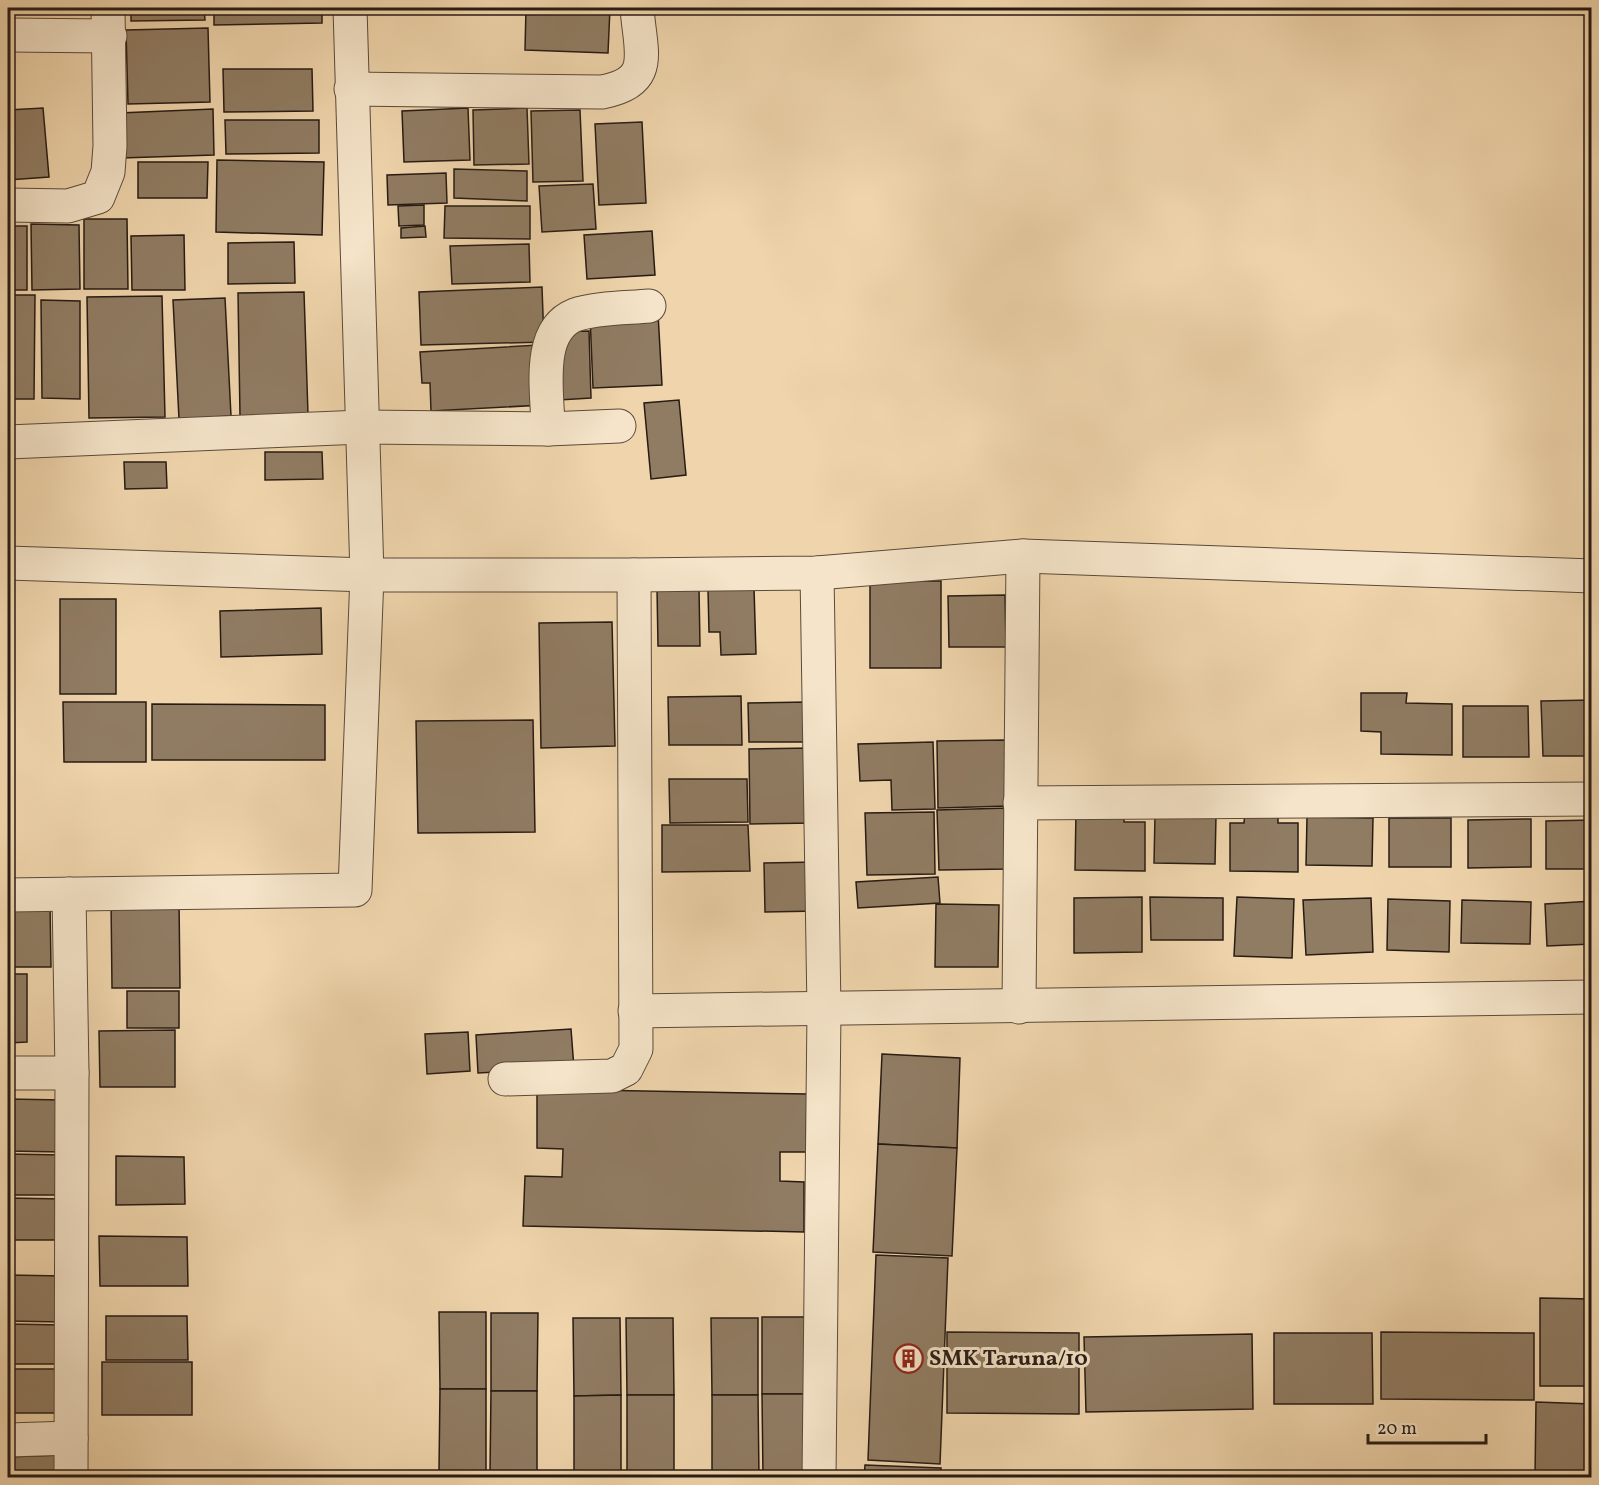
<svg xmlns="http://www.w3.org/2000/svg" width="1599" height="1485" font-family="Vollkorn,serif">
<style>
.building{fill:#907c63;stroke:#271b14;stroke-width:1.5}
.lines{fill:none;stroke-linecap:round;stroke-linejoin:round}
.street-casing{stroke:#594a3a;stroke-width:35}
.street{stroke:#f5e4c9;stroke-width:33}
.labels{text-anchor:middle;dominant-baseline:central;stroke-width:6;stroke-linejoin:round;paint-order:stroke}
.poi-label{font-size:22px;font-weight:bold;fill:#271b14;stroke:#f5e4c9;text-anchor:start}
</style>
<rect width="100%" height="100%" fill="#f0d5ac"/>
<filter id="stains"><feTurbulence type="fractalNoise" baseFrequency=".00333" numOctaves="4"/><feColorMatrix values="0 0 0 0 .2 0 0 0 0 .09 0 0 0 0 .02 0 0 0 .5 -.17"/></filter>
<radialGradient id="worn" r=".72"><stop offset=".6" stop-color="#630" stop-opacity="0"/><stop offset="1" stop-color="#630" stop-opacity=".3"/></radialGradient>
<g class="building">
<path d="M131,8H204L205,20L131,21Z"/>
<path d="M214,8H322V23L214,25Z"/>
<path d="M526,8H610L608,53L525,50Z"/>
<path d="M208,28L210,102L128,104L126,30Z"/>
<path d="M223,69H312L313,111L224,112Z"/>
<path d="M43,108L49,177L8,180V110Z"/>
<path d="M468,108L470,160L404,162L402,111Z"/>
<path d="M527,108L529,164L474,165L473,110Z"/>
<path d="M213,109L214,155L121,158L119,113Z"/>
<path d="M580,110L583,181L533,182L531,111Z"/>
<path d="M225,120H319V153L226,154Z"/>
<path d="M642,122L646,203L599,205L595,124Z"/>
<path d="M217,160L324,162L322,235L216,232Z"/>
<path d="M138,162H208L207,198H138Z"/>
<path d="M454,169L527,171V201L454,198Z"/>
<path d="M446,173L447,203L388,205L387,175Z"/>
<path d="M593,184L596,229L542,232L539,186Z"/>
<path d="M424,205V225L399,226L398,206Z"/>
<path d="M445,206H530V239L444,238Z"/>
<path d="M84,219H127L128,289H84Z"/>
<path d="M31,224L79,225L80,289L32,290Z"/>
<rect x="8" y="226" width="19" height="64"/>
<path d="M425,226L426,237L401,238V228Z"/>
<path d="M652,231L655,275L587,279L584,235Z"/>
<path d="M184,235L185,290H132L131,236Z"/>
<path d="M294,242L295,283L228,284V243Z"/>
<path d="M529,244L530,282L452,284L450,246Z"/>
<path d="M542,287L544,342L421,345L419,292Z"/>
<path d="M304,292L308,414L240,416L238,293Z"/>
<path d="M8,295H35L34,399H8Z"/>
<path d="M162,296L165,417L89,418L87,297Z"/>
<path d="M225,298L231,416L179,419L173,300Z"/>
<path d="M41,300L80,301V399L42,398Z"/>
<path d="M658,313L662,385L593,388L590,316Z"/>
<path d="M589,331L591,398L559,400L556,332Z"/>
<path d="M539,345L543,405L431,411L430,383H422L420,352Z"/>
<path d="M679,400L686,475L651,479L644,403Z"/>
<path d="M265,452H322L323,479L265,480Z"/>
<path d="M124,462H166L167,488L125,489Z"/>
<rect x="870" y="581" width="71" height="87"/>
<path d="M657,588H699L700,646H658Z"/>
<path d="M754,588L756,654L721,655L720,632H709L708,589Z"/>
<path d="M1005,595L1006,647H949L948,596Z"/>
<rect x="60" y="599" width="56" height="95"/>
<path d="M321,608L322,654L221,657L220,611Z"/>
<path d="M612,622L615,746L541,748L539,623Z"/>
<path d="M1361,693H1407L1406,703L1452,704V755L1381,754V732L1361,731Z"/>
<path d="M741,696L742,745H669L668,697Z"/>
<path d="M1592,700V756H1543L1541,701Z"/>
<path d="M63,702H146V762H64Z"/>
<path d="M809,702V742H749L748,703Z"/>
<path d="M152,704L325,705V760H152Z"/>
<path d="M1463,706H1528L1529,757H1463Z"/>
<path d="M533,720L535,832L418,833L416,721Z"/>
<path d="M1007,740L1009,806L938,808L937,741Z"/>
<path d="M933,742L935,809L892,810L891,780L860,781L858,744Z"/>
<path d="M813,748L815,823L750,824L749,749Z"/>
<path d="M669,779H747L748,822L670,823Z"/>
<path d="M1008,808L1009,869L939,870L937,810Z"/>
<path d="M1076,811L1124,812V822H1145V871L1075,870Z"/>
<path d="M1245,811H1278V823H1298V872L1230,871V823H1244Z"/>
<path d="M934,812L935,874L867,875L865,813Z"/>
<path d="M1155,815L1216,816L1215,864L1154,863Z"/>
<path d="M1307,817L1373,818L1372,866L1306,865Z"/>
<rect x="1389" y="818" width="62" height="49"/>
<path d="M1531,819V867L1468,868V820Z"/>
<path d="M1592,820V869H1546V821Z"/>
<path d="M662,825H748L750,871L662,872Z"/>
<path d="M817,862L818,911L765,912L764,863Z"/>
<path d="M938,877L940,903L858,908L856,882Z"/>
<path d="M1142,897V952L1074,953V898Z"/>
<path d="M1150,897L1223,898V940H1151Z"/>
<path d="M1237,897L1294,899L1292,958L1234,956Z"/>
<path d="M1371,898L1373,952L1306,955L1303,900Z"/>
<path d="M1388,899L1450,901L1449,952L1387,950Z"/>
<path d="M111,900H179L180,988H112Z"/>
<path d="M1462,900L1531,902L1530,944L1461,943Z"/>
<path d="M1592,901V944L1547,946L1545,904Z"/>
<path d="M8,904H50L51,967H8Z"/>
<path d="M936,904L999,905L998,967H935Z"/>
<path d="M8,974H27V1042L8,1043Z"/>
<rect x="127" y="991" width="52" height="37"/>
<path d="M571,1029L574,1068L478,1073L476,1035Z"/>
<path d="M175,1030V1087H100L99,1031Z"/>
<path d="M468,1032L470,1071L427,1074L425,1034Z"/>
<path d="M882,1054L960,1058L957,1148L878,1144Z"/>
<path d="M537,1089L807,1094L806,1152H780V1181L804,1182V1232L523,1226L525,1176L562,1177L563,1149L537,1148Z"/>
<path d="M8,1099L62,1100V1152L8,1151Z"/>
<path d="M878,1144L957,1148L952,1256L873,1252Z"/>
<path d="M8,1154L62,1155V1195H8Z"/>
<path d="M116,1156L184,1157L185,1204L116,1205Z"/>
<path d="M8,1198L63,1199V1240H8Z"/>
<path d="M99,1236L187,1237L188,1286H100Z"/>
<path d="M876,1255L948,1258L940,1464L868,1460Z"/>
<path d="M8,1275L63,1276V1322L8,1321Z"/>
<path d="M1540,1298L1592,1299V1386H1540Z"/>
<path d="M439,1312H486V1389H440Z"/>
<path d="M491,1313H538L537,1391H491Z"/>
<path d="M106,1316H187L188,1360H106Z"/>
<path d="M762,1317H808L809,1394H762Z"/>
<path d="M573,1318H620L621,1395L574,1396Z"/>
<path d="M626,1318H673L674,1395H627Z"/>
<path d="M711,1318H758V1395H712Z"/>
<path d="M8,1324L62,1325V1364H8Z"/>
<path d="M947,1332L1079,1333V1414L947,1413Z"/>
<path d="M1381,1332L1534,1333V1400L1381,1399Z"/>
<path d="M1274,1333H1372L1373,1404H1274Z"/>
<path d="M1252,1334L1253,1409L1086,1412L1084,1337Z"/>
<rect x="102" y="1362" width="90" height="53"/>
<rect x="8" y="1369" width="50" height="44"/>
<path d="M440,1389H486V1472L439,1471Z"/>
<path d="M491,1391H537V1473H490Z"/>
<path d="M762,1394H809V1477H763Z"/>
<path d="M621,1395V1478H574V1396Z"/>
<rect x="627" y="1395" width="47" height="82"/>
<path d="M712,1395H758L759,1477L712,1478Z"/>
<path d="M1536,1402L1592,1404V1478H1535Z"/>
<path d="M59,1455L60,1478H8V1457Z"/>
<path d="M865,1465L941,1468V1478H864Z"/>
<path d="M439,1471L486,1472V1478H439Z"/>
<rect x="490" y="1473" width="47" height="5"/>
</g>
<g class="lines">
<defs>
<g id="street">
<path d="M8,35L110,36"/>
<path d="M351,89L602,92C656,82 640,52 637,8"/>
<path d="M8,205L68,206L98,197L108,172L110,146L108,8"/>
<path d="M548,429C548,394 535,331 575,315C594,308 628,308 649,306"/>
<path d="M8,442L362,427L548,429L619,426"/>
<path d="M8,563L367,575H634L817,573L1023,556L1592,576"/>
<path d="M817,573L824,1010L819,1478"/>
<path d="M1020,803L1592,799"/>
<path d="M69,894L72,1073L71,1478"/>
<path d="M8,895L355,890L367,575L350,8"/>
<path d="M1019,1007L1023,556"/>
<path d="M635,1011L1592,997"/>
<path d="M8,1073H72"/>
<path d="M505,1079L612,1076L626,1069L636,1049L634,575"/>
<path d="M8,1440L71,1438"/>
</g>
</defs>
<use href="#street" class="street-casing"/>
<use href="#street" class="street"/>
</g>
<defs>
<symbol id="building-ring" viewBox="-11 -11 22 22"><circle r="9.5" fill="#f5e4c9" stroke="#8f2418" stroke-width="1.5"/><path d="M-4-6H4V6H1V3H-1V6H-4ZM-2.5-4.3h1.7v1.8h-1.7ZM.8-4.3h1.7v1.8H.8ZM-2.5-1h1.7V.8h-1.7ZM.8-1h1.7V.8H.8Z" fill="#8f2418"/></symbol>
</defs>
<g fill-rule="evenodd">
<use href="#building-ring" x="892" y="1342" width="33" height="33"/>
</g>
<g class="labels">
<g class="poi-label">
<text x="929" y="1359">SMK Taruna/10</text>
</g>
</g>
<rect width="1599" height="1485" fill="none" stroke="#f0d5ac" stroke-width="30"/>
<rect x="9" y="9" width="1581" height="1467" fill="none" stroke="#271b14" stroke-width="3"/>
<rect x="15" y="15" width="1569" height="1455" fill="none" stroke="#271b14" stroke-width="1.5"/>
<path d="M1368 1434v9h118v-9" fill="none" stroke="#271b14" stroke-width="3"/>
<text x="1377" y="1434" font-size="18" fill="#271b14" stroke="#f5e4c9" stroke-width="4.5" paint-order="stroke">20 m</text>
<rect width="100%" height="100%" filter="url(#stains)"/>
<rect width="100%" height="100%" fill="url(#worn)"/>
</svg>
